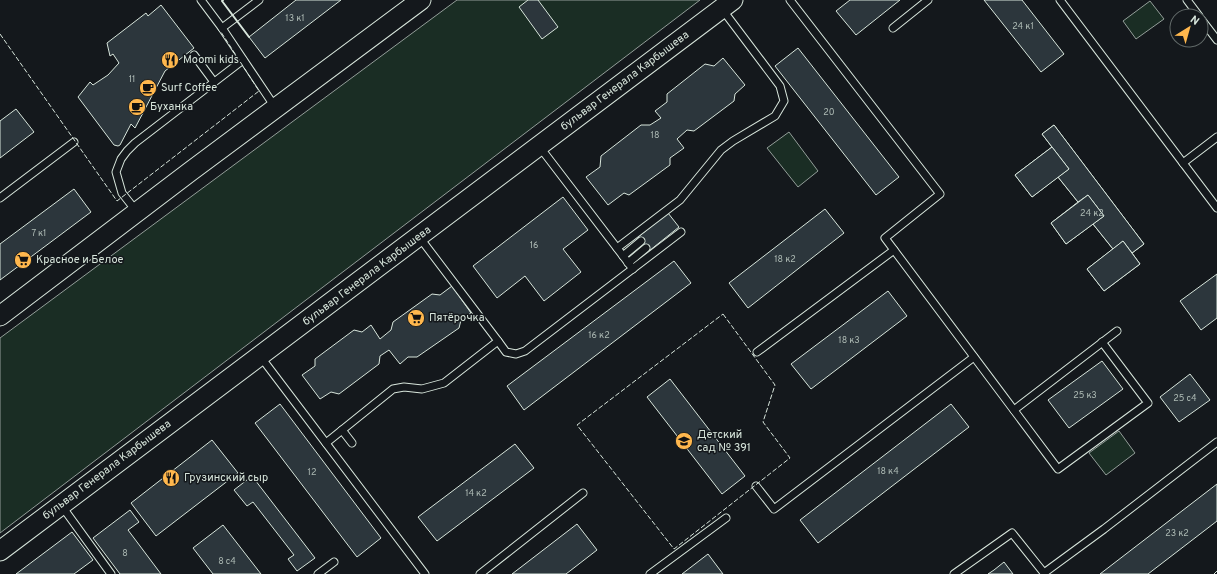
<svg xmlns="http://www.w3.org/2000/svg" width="1217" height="574" font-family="Overpass,sans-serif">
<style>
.green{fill:#1a2d24;stroke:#939e99}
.building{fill:#2c363c;stroke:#d8e6dc}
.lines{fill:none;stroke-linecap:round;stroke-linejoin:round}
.lane-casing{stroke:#d8e6dc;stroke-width:9}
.secondary-casing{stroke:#d8e6dc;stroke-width:21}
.lane{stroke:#14181c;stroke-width:7}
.secondary{stroke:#14181c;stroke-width:19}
.fence{stroke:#d8e6dc;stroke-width:1;stroke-dasharray:5 2;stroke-linecap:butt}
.wall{stroke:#d8e6dc;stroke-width:2}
.labels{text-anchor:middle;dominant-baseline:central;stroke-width:3;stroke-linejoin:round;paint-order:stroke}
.number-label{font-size:9px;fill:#adbab4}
.poi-label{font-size:11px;fill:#d8e6dc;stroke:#14181c;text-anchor:start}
.street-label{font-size:11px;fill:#d8e6dc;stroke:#14181c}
</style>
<rect width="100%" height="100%" fill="#14181c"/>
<g class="green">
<path d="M457,0H700L0,533V338Z"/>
<path d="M1150,1L1164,19L1136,39L1123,21Z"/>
<path d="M789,132L818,171L798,187L767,148Z"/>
<path d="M1119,431L1135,453L1106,475L1089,453Z"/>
</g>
<g class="building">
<path d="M296,0H341L265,58L249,37Z"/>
<path d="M528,0H538L558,27L542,39L519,7Z"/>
<path d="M850,0H900L856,35L836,11Z"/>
<path d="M984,0H1022L1064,54L1041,72Z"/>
<path d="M161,5L194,48L165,71L135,128L131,124L120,145L118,146L114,145L78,97L90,82L93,85L108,75L119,63L113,54L110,56L107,43L146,13L148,16Z"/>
<path d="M798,48L899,177L876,195L775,66Z"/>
<path d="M723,58L745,85L735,94L734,101L694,131L687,130L677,139L684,148L670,158V165L629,195L624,193L608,205L586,177L600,167L601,156L641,125H650L661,118L655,111L667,102V94L705,64L714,66Z"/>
<path d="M16,109L34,132L0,158V121Z"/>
<path d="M1054,125L1144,244L1132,253L1140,264L1104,291L1087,269L1113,249L1093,224L1066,244L1051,223L1078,202L1058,177L1032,197L1015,175L1052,147L1042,134Z"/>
<path d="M1054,125L1144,244L1132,253L1123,241L1113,249L1093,224L1104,216L1088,195L1078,202L1058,177L1069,169L1042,134Z"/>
<path d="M1052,147L1069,169L1032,197L1015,175Z"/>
<path d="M74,189L91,212L0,280V244Z"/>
<path d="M1088,195L1104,216L1066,244L1051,223Z"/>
<path d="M563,197L588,230L563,249L581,272L544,301L525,276L497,298L473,266Z"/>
<path d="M825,209L844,233L748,308L729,283Z"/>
<path d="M668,213L679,227L649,251L638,237Z"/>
<path d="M1123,241L1140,264L1104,291L1087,269Z"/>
<path d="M674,261L691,283L524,410L507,386Z"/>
<path d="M1217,274V318L1201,330L1180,301Z"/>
<path d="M452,286L471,313L461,320L459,328L417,357H408L400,364L389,350L380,356L379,364L339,394L331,392L320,399L302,375L315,366V359L354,330L362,332L371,325L380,339L391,330L393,322L432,294L440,295Z"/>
<path d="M888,291L907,316L811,389L791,364Z"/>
<path d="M1102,361L1123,389L1069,428L1048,400Z"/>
<path d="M1190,374L1210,400L1179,422L1160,397Z"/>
<path d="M670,379L745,476L722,494L647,397Z"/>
<path d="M280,404L381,538L357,557L255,423Z"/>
<path d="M951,404L969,427L818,543L800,520Z"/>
<path d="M212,440L238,473L156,536L131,503Z"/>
<path d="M515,444L534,468L437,541L418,517Z"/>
<path d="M252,476L315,558L297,571L288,559L294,555L253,502L247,506L234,490Z"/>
<path d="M1217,484V521L1148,574H1100Z"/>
<path d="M130,510L139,522L128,530L161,574H120L93,538Z"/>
<path d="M577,524L597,550L566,574H512Z"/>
<path d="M223,525L261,574H213L193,548Z"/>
<path d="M72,532L93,560L74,574H16Z"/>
<path d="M708,554L723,574H682Z"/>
<path d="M1004,562L1013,574H988L994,570Z"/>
</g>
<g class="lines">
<defs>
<g id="lane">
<path d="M201,0L222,28L275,107"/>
<path d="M790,0L940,194L885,238L1058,469L1148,403L1102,342"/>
<path d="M1060,0L1217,208"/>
<path d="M1187,0L1199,16"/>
<path d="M1201,19L1217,40"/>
<path d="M222,28L259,0"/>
<path d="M893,28L928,0"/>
<path d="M194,55L214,82"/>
<path d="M539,146L633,269"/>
<path d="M1183,163L1217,137"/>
<path d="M0,198L74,142"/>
<path d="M137,212L122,193L116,172L121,159L127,151L135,143L243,60"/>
<path d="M420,238L498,341"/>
<path d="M617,248L680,200L721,150L733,141L775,116L784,101L780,86L722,9"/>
<path d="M623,256L641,241"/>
<path d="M628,263L646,248"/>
<path d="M757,352L894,250"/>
<path d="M260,356L425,574"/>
<path d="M1014,410L1117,331"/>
<path d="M342,430L352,443"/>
<path d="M326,443L393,389L404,387L422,389L444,383L498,341L506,352L516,354L525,351L681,232"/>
<path d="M756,486L774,509L974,357"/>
<path d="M61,505L111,574"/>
<path d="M318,574L334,562"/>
<path d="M480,574L583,493"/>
<path d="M650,574L726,518"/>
<path d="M954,574L1012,533L1044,573L1104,529L1217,442"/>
</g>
<g id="secondary">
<path d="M0,316L191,171L421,0"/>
<path d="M0,551L733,0"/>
</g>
</defs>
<use href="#lane" class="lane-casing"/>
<use href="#secondary" class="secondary-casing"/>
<use href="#lane" class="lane"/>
<use href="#secondary" class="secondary"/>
<g class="fence">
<path d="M0,34L117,201L259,91L221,32"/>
<path d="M723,314L775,385L763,422L790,458L674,549L577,425Z"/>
<path d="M1214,574L1217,571"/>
</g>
<path class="wall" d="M223,0L222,1L249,37"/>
</g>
<defs>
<symbol id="restaurant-disc" viewBox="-11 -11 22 22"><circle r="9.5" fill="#ffb74d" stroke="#14181c"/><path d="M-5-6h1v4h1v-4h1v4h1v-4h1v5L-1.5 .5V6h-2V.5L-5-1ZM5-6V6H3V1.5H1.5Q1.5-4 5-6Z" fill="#111"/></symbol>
<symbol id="cafe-disc" viewBox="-11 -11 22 22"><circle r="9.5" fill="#ffb74d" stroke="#14181c"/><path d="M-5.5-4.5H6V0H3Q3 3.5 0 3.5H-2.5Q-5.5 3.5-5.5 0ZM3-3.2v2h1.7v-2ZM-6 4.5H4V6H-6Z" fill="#111"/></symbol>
<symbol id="supermarket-disc" viewBox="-11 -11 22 22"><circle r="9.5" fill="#ffb74d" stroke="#14181c"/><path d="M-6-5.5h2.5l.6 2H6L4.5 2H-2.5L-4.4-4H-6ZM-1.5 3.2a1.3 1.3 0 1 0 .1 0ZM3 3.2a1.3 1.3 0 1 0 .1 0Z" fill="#111"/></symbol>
<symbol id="school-disc" viewBox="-11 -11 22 22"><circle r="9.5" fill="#ffb74d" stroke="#14181c"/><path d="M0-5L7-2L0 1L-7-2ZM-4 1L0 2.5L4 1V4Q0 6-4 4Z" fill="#111"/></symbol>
</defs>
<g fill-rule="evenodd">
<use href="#restaurant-disc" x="160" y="50" width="20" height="20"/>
<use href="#cafe-disc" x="138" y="78" width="20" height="20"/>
<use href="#cafe-disc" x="127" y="97" width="20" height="20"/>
<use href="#supermarket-disc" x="13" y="250" width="20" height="20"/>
<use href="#supermarket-disc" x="406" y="308" width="20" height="20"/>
<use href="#school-disc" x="674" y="431" width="20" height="20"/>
<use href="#restaurant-disc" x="161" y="468" width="20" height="20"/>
</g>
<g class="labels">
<g class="number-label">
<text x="295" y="18">13 к1</text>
<text x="1023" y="26">24 к1</text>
<text x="132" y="79">11</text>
<text x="829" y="112">20</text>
<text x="655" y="135">18</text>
<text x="1092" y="213">24 к2</text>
<text x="39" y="233">7 к1</text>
<text x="534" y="245">16</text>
<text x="785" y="259">18 к2</text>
<text x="599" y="335">16 к2</text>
<text x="849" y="340">18 к3</text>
<text x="1085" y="395">25 к3</text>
<text x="1185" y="398">25 с4</text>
<text x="888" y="471">18 к4</text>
<text x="312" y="472">12</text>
<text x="476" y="493">14 к2</text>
<text x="1177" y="533">23 к2</text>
<text x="125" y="553">8</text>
<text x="227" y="561">8 с4</text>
</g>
<g class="poi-label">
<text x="183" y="60">Moomi kids</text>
<text x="161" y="88">Surf Coffee</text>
<text x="150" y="107">Буханка</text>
<text x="36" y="260">Красное и Белое</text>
<text x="429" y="318">Пятёрочка</text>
<text x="697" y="435">Детский<tspan x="697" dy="13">сад № 391</tspan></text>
<text x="184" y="478">Грузинский сыр</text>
</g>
<g class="street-label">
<text transform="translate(625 81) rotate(-37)">бульвар Генерала Карбышева</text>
<text transform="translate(367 276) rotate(-37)">бульвар Генерала Карбышева</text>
<text transform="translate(107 470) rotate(-37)">бульвар Генерала Карбышева</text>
</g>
</g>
<g transform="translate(1189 28) rotate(37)"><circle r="19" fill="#14181c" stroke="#626a69"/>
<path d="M0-3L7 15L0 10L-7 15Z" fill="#ffb74d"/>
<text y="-6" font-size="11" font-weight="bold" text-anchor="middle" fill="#d8e6dc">N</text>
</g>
</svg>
